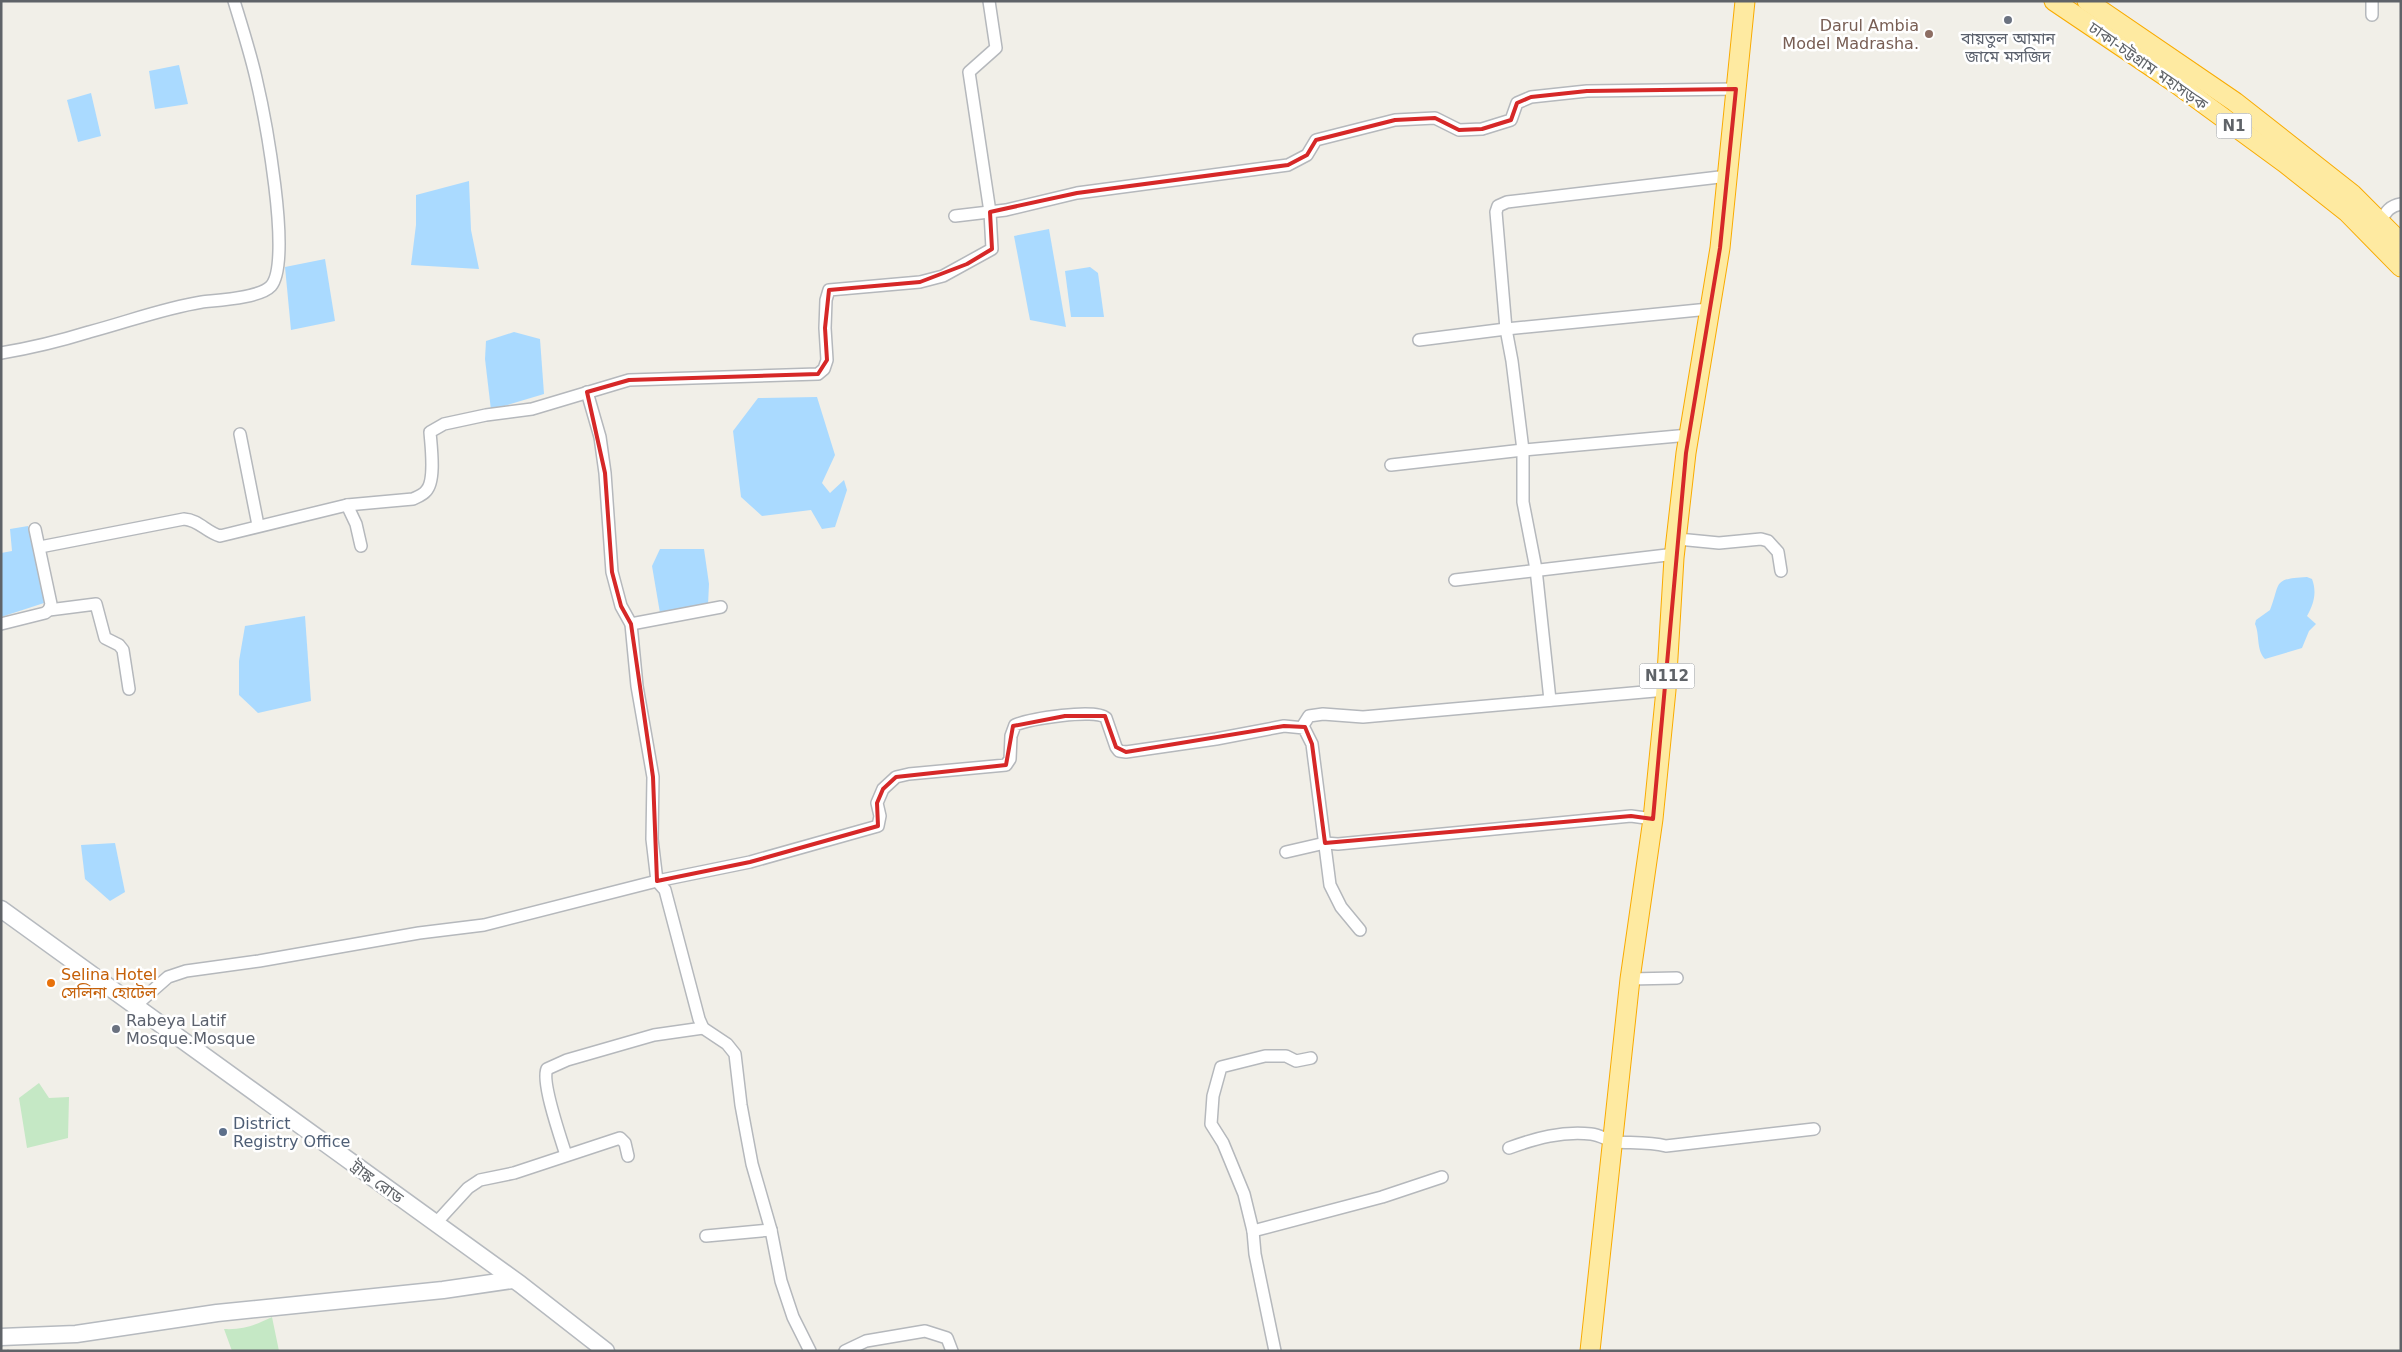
<svg xmlns="http://www.w3.org/2000/svg" width="2402" height="1352" font-family="'DejaVu Sans','Noto Sans Bengali',sans-serif">
<style>
.green{fill:#c5e8c5}
.water{fill:#aadaff}
.lines{fill:none;stroke-linecap:round;stroke-linejoin:round}
.minor-casing{stroke:#b5b8bc;stroke-width:14}
.secondary-casing{stroke:#b6babf;stroke-width:19}
.trunk-casing{stroke:#f9ab00;stroke-width:21}
.minor{stroke:#fff;stroke-width:11}
.secondary{stroke:#fff;stroke-width:16}
.trunk{stroke:#feeaa1;stroke-width:19}
.rail{stroke:#b6b7b8;stroke-width:3;stroke-dasharray:1 6;stroke-linecap:butt}
.marked{fill:none;stroke:#d62828;stroke-width:4;stroke-linejoin:round}
.worship-dot{fill:#6b7280;stroke:#fff;stroke-width:2}
.education-dot{fill:#8d6e63;stroke:#fff;stroke-width:2}
.food-dot{fill:#e8710a;stroke:#fff;stroke-width:2}
.service-dot{fill:#5c6f8a;stroke:#fff;stroke-width:2}
.labels{text-anchor:middle;dominant-baseline:central;stroke-width:5;stroke-linejoin:round;paint-order:stroke}
.shield{fill:#fff;stroke:#8f9295;stroke-width:1}
.shield-label{font-size:15px;font-weight:bold;fill:#5f6368}
.education-label{font-size:16px;fill:#785e54;stroke:#fff;text-anchor:end}
.worship-label{font-size:16px;fill:#5b616d;stroke:#fff}
.street-label{font-size:16px;fill:#5f6368;stroke:#fff}
.food-label{font-size:16px;fill:#c56008;stroke:#fff;text-anchor:start}
.service-label{font-size:16px;fill:#4e5e75;stroke:#fff;text-anchor:start}
</style>
<rect width="100%" height="100%" fill="#f1efe8"/>
<g class="green">
<path d="M39,1083L49,1098L69,1097L68,1138L27,1148L19,1098Z"/>
<path d="M272,1317L279,1351H232L224,1329C244,1330 255,1325 272,1317Z"/>
</g>
<g class="water">
<path d="M179,65L188,104L155,109L149,71Z"/>
<path d="M91,93L101,136L78,142L67,100Z"/>
<path d="M469,181L471,230L479,269L411,265L416,225V195Z"/>
<path d="M1049,229L1066,327L1030,320L1014,236Z"/>
<path d="M325,259L335,321L291,330L285,267Z"/>
<path d="M1090,267L1098,273L1104,317H1071L1065,271Z"/>
<path d="M514,332L540,339L544,394L491,410L485,359L486,341Z"/>
<path d="M817,397L835,455L822,483L830,493L844,480L847,490L835,527L822,529L811,510L762,516L741,497L733,431L758,398Z"/>
<path d="M28,526L38,558L44,603L1,617V553L12,551L10,529Z"/>
<path d="M660,549H704L709,584L708,605L660,613L652,566Z"/>
<path d="M2307,577L2312,579C2317,592 2314,604 2307,616L2316,624L2309,631L2302,648L2265,659C2256,650 2260,635 2255,624L2256,620L2270,610C2281,582 2272,579 2307,577Z"/>
<path d="M305,616L311,701L258,713L239,695V661L245,626Z"/>
<path d="M115,843L125,892L110,901L85,879L81,845Z"/>
</g>
<g class="lines">
<defs>
<g id="minor">
<path d="M2372,1V15"/>
<path d="M955,216L1006,210L1077,193L1288,165L1307,155L1316,140L1395,120L1435,118L1459,130L1482,129L1511,120L1517,103L1531,97L1587,91L1736,89"/>
<path d="M2380,222C2386,212 2389,206 2401,204"/>
<path d="M1419,340L1506,329L1709,309"/>
<path d="M1,353C31,348 60,341 89,332C127,322 164,308 202,302C219,300 260,298 271,286C293,261 264,112 256,78C250,52 242,27 234,1"/>
<path d="M587,392L600,437L605,473L612,572L621,606L631,624L637,686L653,777L652,839L657,881L665,890L699,1019L703,1028L727,1044L735,1054L741,1105L752,1164L771,1230L781,1281L793,1317L810,1351"/>
<path d="M240,434L258,525"/>
<path d="M1391,465L1523,450L1689,435"/>
<path d="M347,505L356,524L361,546"/>
<path d="M35,529L51,604L49,610"/>
<path d="M1678,539L1719,543L1761,539L1768,541L1778,552L1781,571"/>
<path d="M40,547L184,519C199,520 206,532 220,536L347,505L413,499C417,497 423,495 426,491C436,481 431,446 430,432L444,424L486,415L532,409L629,380L818,374L824,369L827,360L825,328L826,300L829,290L920,282L943,276L992,249L990,212L969,72L996,48L989,1"/>
<path d="M1455,580L1667,555L1674,558"/>
<path d="M1,624L45,613L49,610L96,604L105,638L119,645L123,650L129,689"/>
<path d="M631,624L721,607"/>
<path d="M1550,700L1536,569L1523,502V450L1512,361L1506,329L1496,212L1498,206L1507,202L1728,176"/>
<path d="M1302,727L1309,716L1323,714L1363,717L1666,690"/>
<path d="M1286,852L1325,843L1338,844L1631,816L1653,819"/>
<path d="M1630,979L1677,978"/>
<path d="M135,1006L168,977L186,971L259,961L419,933L484,925L657,881L750,862L878,826L880,816L877,803L883,789L896,777L909,774L1006,765L1010,759L1011,736L1015,725C1030,719 1095,708 1106,718L1116,747L1119,751L1126,752L1216,739L1284,726L1304,728L1312,744L1330,885L1341,907L1360,930"/>
<path d="M1509,1148C1536,1138 1562,1131 1591,1134C1601,1135 1608,1141 1616,1142C1633,1143 1650,1142 1666,1146L1814,1129"/>
<path d="M566,1155C561,1139 541,1082 547,1069L567,1060L654,1035L703,1028"/>
<path d="M435,1224L468,1188L480,1180L514,1173L620,1138L625,1143L628,1156"/>
<path d="M1253,1231L1382,1197L1442,1177"/>
<path d="M706,1236L771,1230"/>
<path d="M845,1351L866,1341L925,1331L947,1338L952,1351"/>
<path d="M1275,1351L1255,1254L1253,1231L1244,1194L1223,1143L1211,1124L1213,1096L1221,1067L1265,1056H1286L1296,1061L1311,1058"/>
</g>
<g id="secondary">
<path d="M1,909L520,1284L606,1351"/>
<path d="M1,1337L76,1334L217,1313L443,1290L512,1280"/>
</g>
<g id="trunk">
<path d="M2054,1L2177,84L2285,163L2347,212L2401,267"/>
<path d="M2087,1L2235,102L2352,194L2401,243"/>
<path d="M1590,1351L1630,979L1653,819L1666,690L1674,558L1686,453L1720,248L1745,1"/>
</g>
</defs>
<use href="#minor" class="minor-casing"/>
<use href="#secondary" class="secondary-casing"/>
<use href="#trunk" class="trunk-casing"/>
<use href="#minor" class="minor"/>
<use href="#secondary" class="secondary"/>
<use href="#trunk" class="trunk"/>
<path class="rail" d="M1,1347L8,1351"/>
</g>
<path class="marked" d="M1736,89L1720,248L1686,453L1653,819L1631,816L1325,843L1312,744L1305,727L1284,726L1126,752L1116,747L1105,716H1065L1013,726L1006,765L896,777L883,789L877,803L878,826L750,862L657,881L653,777L631,624L621,606L612,572L605,473L587,392L629,380L818,374L827,360L825,328L829,290L920,282L967,264L992,249L990,212L1077,193L1288,165L1307,155L1316,140L1395,120L1435,118L1459,130L1482,129L1511,120L1517,103L1531,97L1587,91Z"/>
<g class="worship-dot">
<circle cx="2008" cy="20" r="5"/>
<circle cx="116" cy="1029" r="5"/>
</g>
<circle class="education-dot" cx="1929" cy="34" r="5"/>
<circle class="food-dot" cx="51" cy="983" r="5"/>
<circle class="service-dot" cx="223" cy="1132" r="5"/>
<g class="labels">
<g class="shield">
<rect x="2216.5" y="113.5" width="35" height="25" rx="4"/>
<rect x="1639.5" y="663.5" width="55" height="25" rx="4"/>
</g>
<g class="shield-label">
<text x="2234" y="126">N1</text>
<text x="1667" y="676">N112</text>
</g>
<g class="education-label">
<text x="1919" y="25">Darul Ambia<tspan x="1919" dy="18">Model Madrasha.</tspan></text>
</g>
<g class="worship-label">
<text x="2008" y="38">বায়তুল আমান<tspan x="2008" dy="18">জামে মসজিদ</tspan></text>
<text x="126" y="1020" text-anchor="start">Rabeya Latif<tspan x="126" dy="18">Mosque.Mosque</tspan></text>
</g>
<g class="street-label">
<text transform="translate(2148 66) rotate(35)">ঢাকা-চট্টগ্রাম মহাসড়ক</text>
<text transform="translate(377 1182) rotate(36)">ট্রাঙ্ক রোড</text>
</g>
<g class="food-label">
<text x="61" y="974">Selina Hotel<tspan x="61" dy="18">সেলিনা হোটেল</tspan></text>
</g>
<g class="service-label">
<text x="233" y="1123">District<tspan x="233" dy="18">Registry Office</tspan></text>
</g>
</g>
<rect width="2402" height="1352" fill="none" stroke="#5f6368" stroke-width="5"/>
</svg>
